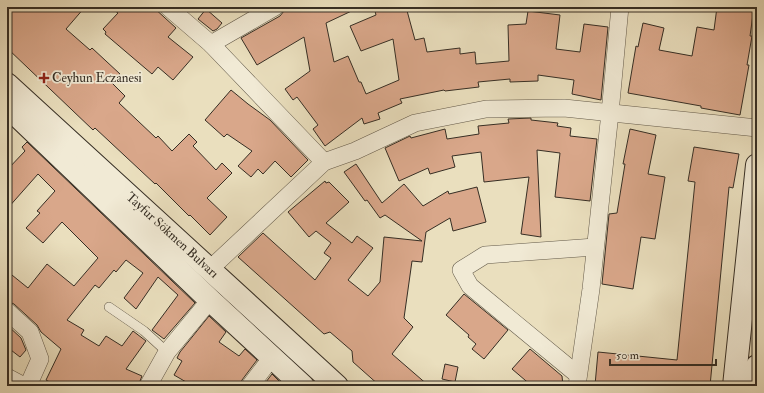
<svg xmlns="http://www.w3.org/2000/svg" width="764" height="393" font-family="'IM FELL Double Pica',serif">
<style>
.building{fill:#d9a78a;stroke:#362e24}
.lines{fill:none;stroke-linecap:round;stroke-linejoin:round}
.lane-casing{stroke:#635a4a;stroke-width:10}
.street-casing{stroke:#635a4a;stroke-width:18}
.secondary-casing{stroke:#362e24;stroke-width:24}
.lane{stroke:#f1ead5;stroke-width:9}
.street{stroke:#f1ead5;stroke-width:17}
.secondary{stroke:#f1ead5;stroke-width:22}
.poi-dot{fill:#8f2418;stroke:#f1ead5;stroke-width:1.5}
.labels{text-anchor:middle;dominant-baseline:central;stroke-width:3.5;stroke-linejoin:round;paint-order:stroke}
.poi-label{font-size:13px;fill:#362e24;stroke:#f1ead5;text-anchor:start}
.street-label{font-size:13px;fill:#362e24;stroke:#f1ead5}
</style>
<rect width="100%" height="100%" fill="#eadfbe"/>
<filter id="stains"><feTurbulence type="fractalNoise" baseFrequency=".005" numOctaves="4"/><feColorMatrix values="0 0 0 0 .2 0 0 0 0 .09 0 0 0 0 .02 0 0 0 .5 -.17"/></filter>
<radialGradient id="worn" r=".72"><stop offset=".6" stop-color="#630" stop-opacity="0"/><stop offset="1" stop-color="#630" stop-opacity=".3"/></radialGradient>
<g class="building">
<path d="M7,7H85L66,29L90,50L92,48L120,74L112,83L125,96L119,103L156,138L158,136L172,151L189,134L197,142L193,146L216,170L222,163L232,173L207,198L227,217L210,235L190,215L189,216L156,183L155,184L95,128L93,130L7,48Z"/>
<path d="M110,7H153L176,28L168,37L193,57L173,80L158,67L152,74L105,34L106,32L103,29L118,13Z"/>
<path d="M292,7H360L326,23L334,62L348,56L359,82H361L366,94L399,80L393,39L361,51L350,26L376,15L374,7H406L415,40L424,38L427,52L460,48V54L475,52L476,64L509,61L508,25L526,24L528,11L560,15L556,49L580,52L584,24L608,27L601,100L572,94L574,80L538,75V81L510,82V79L478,82L479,87L445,91L444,90L400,99L402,103L378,113L380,119L364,124L362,118L325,146L313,129L318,125L297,97L293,100L285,89L310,71L304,37L257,65L241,38L280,16L284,11Z"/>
<path d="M717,7H754L750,36H752L747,65H749L740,115L701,108V106L628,93L636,46L638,47L643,23L664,28L659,50L692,56L697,27L714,30Z"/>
<path d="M206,9L222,23L217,29L213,31L198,19Z"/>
<path d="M231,90L248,104L270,120L308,160L291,177L275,161L263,174L258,169L251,177L238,166L252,151L227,134L224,137L205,120Z"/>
<path d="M531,118V120L558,123L557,126L571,128L570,136L597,139L590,201L555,197L560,153L537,150L541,237L521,234L529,177L484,182L481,152L452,156L455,167L430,174L428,168L399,181L385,148L410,136L411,138L445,129L447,139L479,134L478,126L509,123L508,119Z"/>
<path d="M630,129L656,135L648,174L665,177L655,239L641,237L633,289L602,284L609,214L617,213L625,164H623Z"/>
<path d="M27,142L195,303L164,339L152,330L178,295L158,277L136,309L124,298L143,273L126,260L116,272L114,270L99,288L95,285L67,320L84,330L81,335L99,346L106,336L122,346L133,331L146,341L126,369L142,376L138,386H57L46,380L61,349L41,332L37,325L14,304L7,301V271L28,288L47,264L74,286L98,258L62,222L43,243L26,228L40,213L37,211L55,191L38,174L7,209V170L25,151L22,147Z"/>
<path d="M694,147L739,154L733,188L729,187L710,386L595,385L598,352L677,360L695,182L688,181Z"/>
<path d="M356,164L382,203L404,184L423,206L448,191L449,194L477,187L486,222L453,231L450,218L426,232L422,262L412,261L404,318L413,327L392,354L429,386H380L353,362L352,351L330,332L324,334L238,257L263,233L315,280L331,258L324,253L331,243L316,231L309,237L288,212L325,181L326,183L329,182L349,202L326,223L352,243L357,236L373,248L348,280L368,296L380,282L384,237L422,241L385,215L380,218L367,200L365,201L344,172Z"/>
<path d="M464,294L508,330L484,359L472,349L476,344L468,337L469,335L446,315Z"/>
<path d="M209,316L226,332L219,342L239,356L245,349L257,360L242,380L240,386H193L174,375L182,361L177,358L180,352Z"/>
<path d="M7,325L21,338L26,350L20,357L7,347Z"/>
<path d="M530,349L562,376L563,386H532L512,369Z"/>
<path d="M445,364L458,367L455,382L442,379Z"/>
<path d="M272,374L283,385V386H263Z"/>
</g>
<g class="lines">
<defs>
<path id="lane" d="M109,307L144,331L167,352"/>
<g id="street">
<path d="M168,7L211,44L324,162"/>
<path d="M211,44L275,7"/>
<path d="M210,269L324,162L355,151L415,123L486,109L564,108L757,128"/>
<path d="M7,311L30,332L40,359L28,386"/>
<path d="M578,375L470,286L461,270L485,255L595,247"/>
<path d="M7,377L24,386"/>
<path d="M148,386L167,352L210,300"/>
<path d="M250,386L272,357"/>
<path d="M577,386L591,289L610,113L620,7"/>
</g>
<g id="secondary">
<path id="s1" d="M7,84L337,386"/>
<path d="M7,106L210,300L303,386"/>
<path d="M734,386L757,165"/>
<path d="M754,386L757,366"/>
</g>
</defs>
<use href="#lane" class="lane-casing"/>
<use href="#street" class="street-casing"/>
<use href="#secondary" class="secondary-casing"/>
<use href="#lane" class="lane"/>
<use href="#street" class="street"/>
<use href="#secondary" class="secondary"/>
</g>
<path class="poi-dot" d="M42 72h4v4h4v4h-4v4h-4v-4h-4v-4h4z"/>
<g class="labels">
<g class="poi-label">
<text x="52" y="78">Ceyhun Eczanesi</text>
</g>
<g class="street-label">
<text stroke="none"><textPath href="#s1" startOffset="224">Tayfur Sökmen Bulvarı</textPath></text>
</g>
</g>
<rect width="764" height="393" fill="none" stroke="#eadfbe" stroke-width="24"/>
<rect x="8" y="8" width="748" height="377" fill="none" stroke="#362e24" stroke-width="2"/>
<rect x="12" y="12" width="740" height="369" fill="none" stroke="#362e24"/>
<path d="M610 359v6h106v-6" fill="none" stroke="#362e24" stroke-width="2"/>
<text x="616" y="359" font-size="12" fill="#362e24" stroke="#f1ead5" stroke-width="3" paint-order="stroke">50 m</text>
<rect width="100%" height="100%" filter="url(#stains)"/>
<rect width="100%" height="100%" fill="url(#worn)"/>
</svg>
